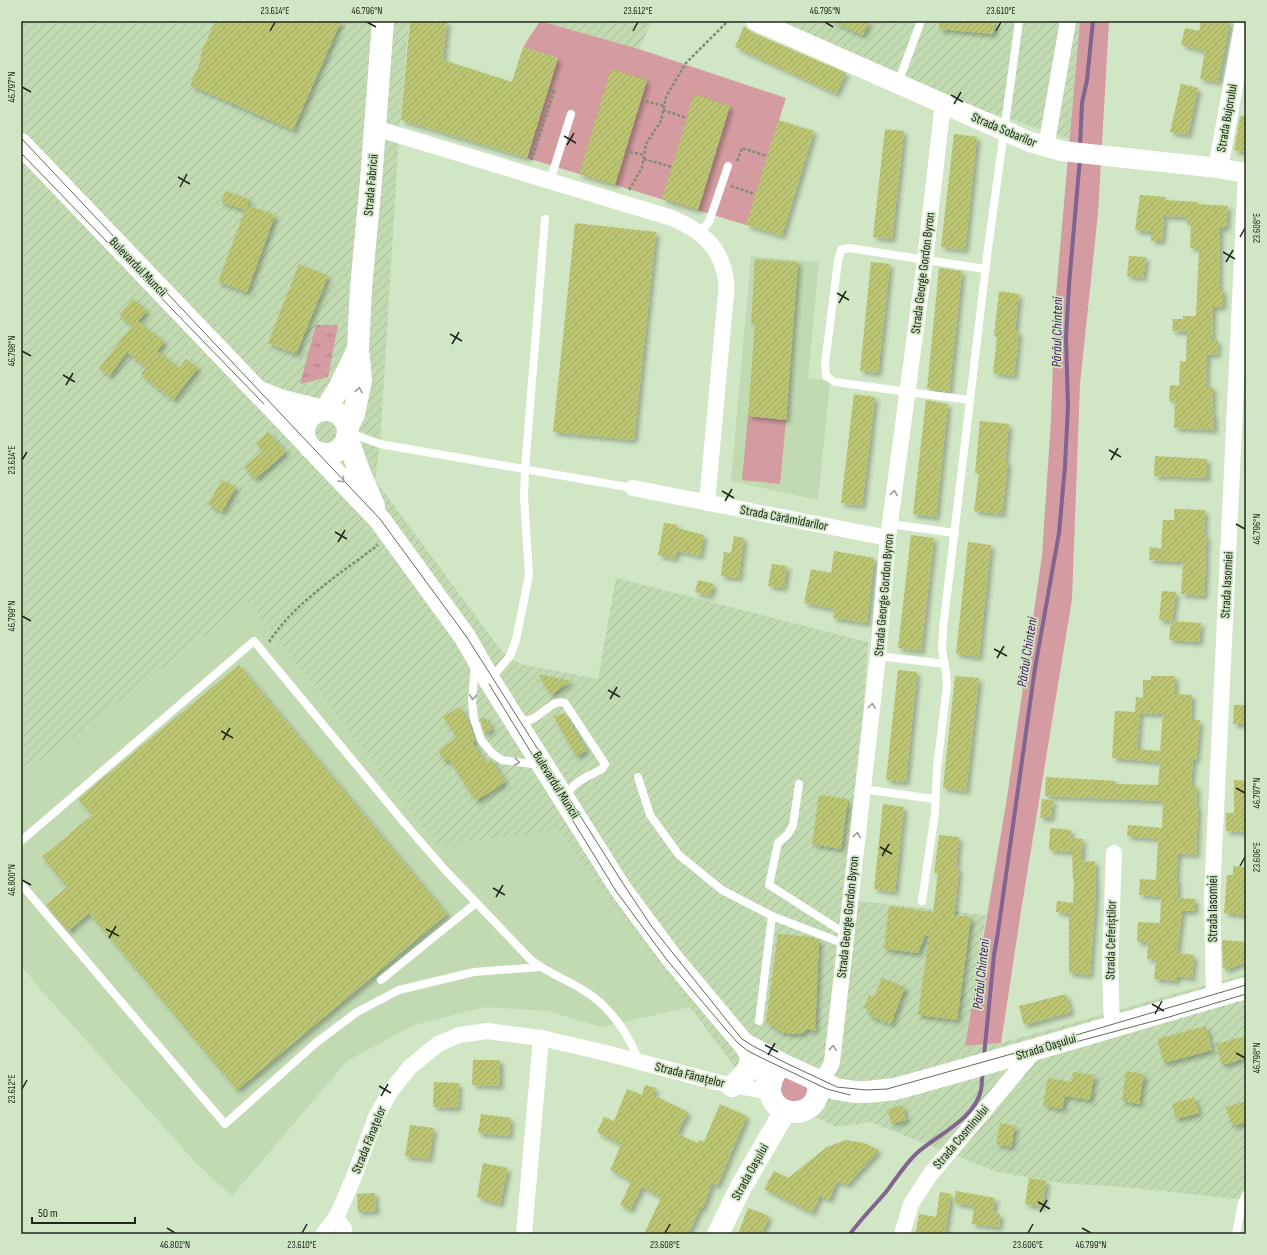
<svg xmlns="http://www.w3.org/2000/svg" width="1267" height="1255" font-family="'Sofia Sans Condensed',sans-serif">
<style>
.built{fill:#c1dab2}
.industrial{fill:url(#industrial-furrows)}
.green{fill:#d49ca0}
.park{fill:url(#park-tufts)}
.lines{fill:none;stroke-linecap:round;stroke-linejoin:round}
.stream{stroke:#81658f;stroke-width:4}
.building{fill:url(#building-hatch);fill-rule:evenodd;filter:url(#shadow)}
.path{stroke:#7d8c74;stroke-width:2.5;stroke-dasharray:3 2;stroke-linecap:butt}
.service{stroke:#fff;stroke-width:8}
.minor{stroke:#fff;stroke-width:16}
.tertiary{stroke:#fff;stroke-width:20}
.secondary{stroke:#fff;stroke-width:22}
.primary{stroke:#fff;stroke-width:22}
.tram{stroke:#5f6b57;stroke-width:1}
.oneway{stroke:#9b9e98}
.ticks{fill:none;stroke:#20281b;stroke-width:1.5}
.labels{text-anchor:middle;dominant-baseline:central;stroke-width:3.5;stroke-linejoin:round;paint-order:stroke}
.street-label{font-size:13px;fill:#20281b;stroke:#d0e6c4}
.water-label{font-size:14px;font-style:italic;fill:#4d1464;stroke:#d0e6c4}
.neatline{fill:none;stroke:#20281b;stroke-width:1.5}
.ticks-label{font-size:10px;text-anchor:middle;fill:#20281b}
</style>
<defs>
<pattern id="industrial-furrows" width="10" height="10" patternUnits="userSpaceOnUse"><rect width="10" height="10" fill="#c1dab2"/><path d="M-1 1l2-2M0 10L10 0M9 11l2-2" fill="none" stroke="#a6bb98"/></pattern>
<pattern id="park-tufts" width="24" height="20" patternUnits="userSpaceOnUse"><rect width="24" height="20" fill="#d49ca0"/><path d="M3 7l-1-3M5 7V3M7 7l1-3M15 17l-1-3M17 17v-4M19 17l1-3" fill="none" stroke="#ac7f82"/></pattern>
<pattern id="building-hatch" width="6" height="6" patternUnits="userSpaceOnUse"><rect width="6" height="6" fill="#bcc573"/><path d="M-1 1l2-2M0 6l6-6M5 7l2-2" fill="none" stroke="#a1a963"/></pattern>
<filter id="shadow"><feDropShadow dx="3.5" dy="3.5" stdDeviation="2" flood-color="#0004"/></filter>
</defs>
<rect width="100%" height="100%" fill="#d0e6c4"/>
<g class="built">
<path d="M751,256L819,262L808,378L830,381L818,500L731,481Z"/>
<path d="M248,602L437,845L559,831L691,1007L601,1027L548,1011L485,1007L414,1025L347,1061L232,1196L197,1164L40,989L21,965V768L49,756Z"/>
</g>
<g class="industrial">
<path d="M21,21H409L398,151L380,444L375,480L503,653L520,664L598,679L616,578L868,642L850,900L986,915L965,1046L1001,1043L1246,974V1200L1135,1188L1061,1183L998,1172L870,1122L836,1127L799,1109L775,1103L734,1066L559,831L437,845L248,602L49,756L21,768Z"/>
<path d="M540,21H652L639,49Z"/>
<path d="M756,21H1080L1070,139L885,78Z"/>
</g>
<g class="green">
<path d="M540,21L639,49L786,98L746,225L527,158L558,58L523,47Z"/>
<path d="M1080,21H1109L1098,213L1080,384L1072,599L1021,911L1001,1043L965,1046L1007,798L1042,556L1051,420L1055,306Z"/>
<path d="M748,416L786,420L780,484L742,480Z"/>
<path d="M788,1074L810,1085L812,1092L795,1105L779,1094L782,1078Z"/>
</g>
<path class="park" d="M316,325H338L328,377L300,384Z"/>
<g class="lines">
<g class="stream">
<path d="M1080,147L1082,103L1087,80L1093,21"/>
<path d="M984,1056L994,955L998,932L1035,668L1059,533L1065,466L1068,406L1066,338L1069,285L1080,158"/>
<path d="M850,1234C861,1219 874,1206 886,1192C896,1179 905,1164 917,1153C937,1135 975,1119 981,1090C982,1084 982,1077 983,1071"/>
</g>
</g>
<g class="building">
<path d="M215,21H341L293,130L190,85L202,58L200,56Z"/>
<path d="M410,21H447L443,60L512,82L523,47L558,58L527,158L401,120Z"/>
<path d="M831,21H869L863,35Z"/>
<path d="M940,21H995L993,34L939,29Z"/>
<path d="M1201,21H1230L1218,82L1200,79L1205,51L1181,45L1185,28L1199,31Z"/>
<path d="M744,26L751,32L846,73L836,94L735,47Z"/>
<path d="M611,69L647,80L615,185L579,174Z"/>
<path d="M1181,84L1198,88L1188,135L1170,132Z"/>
<path d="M694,94L730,106L698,210L662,199Z"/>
<path d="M1240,116H1246V152L1234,150Z"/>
<path d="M778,120L814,131L782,236L746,225Z"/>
<path d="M885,129L904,131L892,239L873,237Z"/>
<path d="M954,134L977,137L965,250L941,247Z"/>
<path d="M225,191L249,199L247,205L275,215L247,292L218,282L245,210L221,202Z"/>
<path d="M1140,195L1165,197V200L1198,202L1197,204L1228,206L1226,228H1220L1219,289H1223V307H1213L1212,340H1218L1217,355L1207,354L1206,387H1213L1212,413H1214V430L1174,428L1175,402L1169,401L1170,385L1179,386L1180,361L1186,362L1187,332L1172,331L1173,319H1183V316H1196L1199,249L1190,248L1191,225H1187L1188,217L1164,216L1162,241H1151V232L1135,230Z"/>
<path d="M575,223L656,232L634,440L553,432Z"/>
<path d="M1129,256L1146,257L1143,278L1127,276Z"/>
<path d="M755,259L798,262L786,420L748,416L755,324H751Z"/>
<path d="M871,262L890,264L878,373L860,371Z"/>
<path d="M299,264L328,276L296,354L268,343Z"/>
<path d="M939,268L962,271L949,392L927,389Z"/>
<path d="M999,291L1019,294L1015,331L1019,332L1014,376L993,373L997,337L994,336Z"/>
<path d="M133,299L147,311L138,321L164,342L157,351L179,368L186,359L198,368L173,400L141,374L146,367L127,352L109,376L99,368L132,326L119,315Z"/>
<path d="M854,394L875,397L862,506L841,503Z"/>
<path d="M926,400L948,404L936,517L913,514Z"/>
<path d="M980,421L1009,424L1005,462H1008L1002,514L974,511L979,474L975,473Z"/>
<path d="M268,432L286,452L255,479L244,467L263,451L256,443Z"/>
<path d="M1155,456L1207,459V478L1154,476Z"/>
<path d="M222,480L236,487L222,512L208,504Z"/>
<path d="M1174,509L1205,510L1204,535H1207L1205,557H1206L1204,596L1181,594L1183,562L1149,560L1150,547L1161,549L1163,520H1174Z"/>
<path d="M664,523L678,525L677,528L704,535L700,556L677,551L675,559L658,555Z"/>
<path d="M911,535L934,538L921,651L898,648Z"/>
<path d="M734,536L744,538L739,578L721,576L724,552L731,553Z"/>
<path d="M968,542L991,545L979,657L956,654Z"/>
<path d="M834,551L874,558L867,623L833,618L834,609L804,603L811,569L831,573Z"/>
<path d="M772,564L787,566L784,588L768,586Z"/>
<path d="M698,580L714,584L710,596L695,592Z"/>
<path d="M1162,591L1176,592L1172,621L1159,620Z"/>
<path d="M1171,621L1201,623L1199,642L1169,640Z"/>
<path d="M239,665L447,914L237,1090L89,913L68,931L46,905L67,887L42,857L92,815L78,799Z"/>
<path d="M898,670L917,672L906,782L886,780Z"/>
<path d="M538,674L571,681L551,695Z"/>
<path d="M955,676L979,678L966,791L943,788Z"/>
<path d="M1151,676H1175V694L1192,695L1191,720H1200L1196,760L1193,759L1191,786H1197L1196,806H1198L1196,855L1178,853L1176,880H1178L1177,898L1195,899V911H1182L1177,953L1194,955L1192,978L1177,976V981L1154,979L1156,960L1147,959L1148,942H1137L1138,922L1160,923L1161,897L1139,895L1140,879L1156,880L1158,839L1127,836L1128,825L1162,828L1163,801L1045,796L1046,777L1116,781L1115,784L1158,785L1160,762L1112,758L1115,711L1135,712L1136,697L1143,698V680H1151ZM1140,713L1163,714L1160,751L1137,749Z"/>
<path d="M1234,705H1246V724H1233Z"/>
<path d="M459,707L469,722L475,740L472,742L486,763L491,759L505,782L476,801L449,759L445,762L438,751L457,737L443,717Z"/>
<path d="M560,714H565L586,751L576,756L554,717Z"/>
<path d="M485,717L492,729L485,734L480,720Z"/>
<path d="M1234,780L1246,781V832L1226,831V813H1234Z"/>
<path d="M819,795L848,799L841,849L812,844Z"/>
<path d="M1042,799L1053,800L1051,818H1040Z"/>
<path d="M883,804L904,807L895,892L874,889Z"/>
<path d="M1050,828L1071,830L1070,838L1083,839L1081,862L1095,861L1096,890L1090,975L1069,973V914L1056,912L1057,901L1073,903L1074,879H1073L1072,852L1049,850Z"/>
<path d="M939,835L959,837L956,868L959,869L954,915L971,917L957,1020L918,1015L929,936L925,935L918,953L884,949L889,906L933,912L938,873H934Z"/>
<path d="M1233,866L1246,867V915L1224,913L1227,875H1233Z"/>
<path d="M778,934L812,937L819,940L815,1031L808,1029L802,1033L792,1034L781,1032L766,1022Z"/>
<path d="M1222,940L1246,942V962L1226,970L1223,968Z"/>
<path d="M882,978L905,987L891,1024L868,1015L870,1010L864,1008L869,995L874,997Z"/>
<path d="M1066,994L1071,1012L1024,1025L1019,1006Z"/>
<path d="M1206,1026L1212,1050L1164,1063L1157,1039Z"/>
<path d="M1246,1036V1058L1222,1065L1216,1044Z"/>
<path d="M473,1060H500V1086L472,1085Z"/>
<path d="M1126,1071L1144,1074L1139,1104L1122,1101Z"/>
<path d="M1073,1072L1094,1075L1090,1100L1065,1096L1062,1109L1043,1105L1048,1078L1072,1082Z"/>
<path d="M434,1082L459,1083L458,1108L433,1107Z"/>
<path d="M645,1085L656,1088L653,1095L688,1112L677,1134L698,1143L700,1140L704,1142L720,1104L747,1116L717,1186L712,1183L703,1208L701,1207L688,1234H644L661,1198L642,1187L630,1210L620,1205L631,1182L625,1179L626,1178L610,1170L621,1145L597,1132L604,1117L614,1121L627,1089L642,1095Z"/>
<path d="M1194,1097L1199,1113L1176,1119L1172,1104Z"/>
<path d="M1246,1101V1122L1232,1126L1226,1107Z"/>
<path d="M902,1105L906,1120L892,1124L887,1110Z"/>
<path d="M481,1114L511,1118L509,1136L478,1133Z"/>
<path d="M1000,1123L1015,1126L1011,1147L996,1144Z"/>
<path d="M410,1125L434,1128L429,1159L405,1156Z"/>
<path d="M846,1140L864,1143L879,1150L847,1185L837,1181L829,1200L820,1196L812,1213L764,1189L774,1171L788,1178L827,1147Z"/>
<path d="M483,1163L508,1168L500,1204L477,1197Z"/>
<path d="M1029,1178L1047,1181L1042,1207L1025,1204Z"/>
<path d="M956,1191L995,1198L993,1213L1000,1214L999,1227L972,1224L974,1206L954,1203Z"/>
<path d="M940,1192L951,1194L945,1234H931L916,1232L919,1214L936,1217Z"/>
<path d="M375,1193L376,1211L358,1212L357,1194Z"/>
<path d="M748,1208L769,1216L762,1234H738Z"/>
</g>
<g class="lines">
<g class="path">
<path d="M641,100L664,106"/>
<path d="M663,110L687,118"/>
<path d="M535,132L540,133"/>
<path d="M625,151L644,155"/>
<path d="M644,159L672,167"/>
<path d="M531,160L554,91L548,90"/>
<path d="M737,161L742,148L767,156"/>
<path d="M731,186L755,194"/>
<path d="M629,190L642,168L646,144L661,121L666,97L685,64L728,21"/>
<path d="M269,642C294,603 341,573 378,545"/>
</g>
<g class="service">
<path d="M898,83L921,21"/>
<path d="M550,181L571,114"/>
<path d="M699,233L709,222L728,166"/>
<path d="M970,400L908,392L835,382L826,376L825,364L838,261L841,250L849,248L985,269"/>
<path d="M348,432L380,444L633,488"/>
<path d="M890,524L955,533"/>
<path d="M878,656L945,664"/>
<path d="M475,664L472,701L474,719L481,740L493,754L502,760L540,765"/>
<path d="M490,680L510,656L516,640L529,575L524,496L525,469L545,219"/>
<path d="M517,717C520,719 525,720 529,720C542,718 551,698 565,703L605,764L602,769C589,776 571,782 566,798"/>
<path d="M638,777L650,815L679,855L722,890L772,916L845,944"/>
<path d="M799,784L793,825L788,834L778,843L769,885L846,934"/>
<path d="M862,789L935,799"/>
<path d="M21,841L254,641L406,825L446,871L530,959C546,972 565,979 583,990C609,1005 629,1034 639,1062"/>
<path d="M21,884L225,1124L317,1042L357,1012L399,990L474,972L540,967"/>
<path d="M922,901L935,813L937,768L947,685L946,672L942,649L943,629L987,256L1019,21"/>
<path d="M381,980L476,903"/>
<path d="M759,1021L772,916"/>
<path d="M1236,1234L1242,1203L1246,1195"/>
</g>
<g class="minor">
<path d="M375,128L672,218C702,231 722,247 726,282C727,289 726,297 725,304L707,503"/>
<path d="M1046,147L1068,21"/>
<path d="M633,488L888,538"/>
<path d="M1214,997L1212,896L1246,173"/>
<path d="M1112,1027L1110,965L1114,853"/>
<path d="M816,1080C825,1076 829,1071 832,1062L878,656L888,538L925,260L943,103"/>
<path d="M336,1218L344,1229V1234"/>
<path d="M323,1234L336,1218L354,1177L376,1117L390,1092L410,1067L438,1044L459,1035L487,1031L541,1038L606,1053L716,1082L770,1092"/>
<path d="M524,1234L541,1038"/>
<path d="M902,1234L911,1204L929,1176L1035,1050"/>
</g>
<g class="tertiary">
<path d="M756,21L1030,142L1062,151L1218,168L1246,173"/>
<path d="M1218,168L1245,21"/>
</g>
<g class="secondary">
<path d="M326,409L339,388L358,349"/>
<path d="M348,427L354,414L361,380L358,349L361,288L371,181L383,21"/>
<path d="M718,1234L741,1187L785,1111"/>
</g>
<g class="primary">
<path d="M21,144L305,441"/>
<path d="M262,393L283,401L319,410"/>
<circle cx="326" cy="432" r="22"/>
<path d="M347,437L359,471L374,506"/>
<path d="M315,452L380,520L465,637L490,681L620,888L671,957L743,1043L771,1083"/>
<path d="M746,1045L784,1065L836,1089L855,1092H867L895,1089C1013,1057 1129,1021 1246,988"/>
<path d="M777,1070C773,1075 771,1081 770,1087C769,1118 814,1121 818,1092C819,1088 817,1084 816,1080"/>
<path d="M732,1086C743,1077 750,1071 751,1056"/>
</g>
<g class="tram">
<path d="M21,138L380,519L466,636L624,885L652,927L733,1028L742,1039L753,1046L786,1063L837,1087L866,1090L887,1089L1015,1053L1246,985"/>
<path d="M21,153L264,404"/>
<path d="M489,684L616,891L667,960L728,1032L738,1043L748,1051L768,1061L827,1089L850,1095"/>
<path d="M1038,1052L1169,1017L1246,994"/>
</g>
</g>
<defs><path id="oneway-chevron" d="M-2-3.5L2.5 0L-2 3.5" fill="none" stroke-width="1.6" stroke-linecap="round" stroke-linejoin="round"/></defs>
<g class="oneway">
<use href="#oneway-chevron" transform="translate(359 390) rotate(-80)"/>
<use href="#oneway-chevron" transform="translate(342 480) rotate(47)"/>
<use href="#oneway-chevron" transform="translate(894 493) rotate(-82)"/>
<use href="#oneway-chevron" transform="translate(473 697) rotate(92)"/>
<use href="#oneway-chevron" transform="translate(872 706) rotate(-83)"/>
<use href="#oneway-chevron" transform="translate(517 762) rotate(7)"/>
<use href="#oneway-chevron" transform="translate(857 835) rotate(-84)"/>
<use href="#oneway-chevron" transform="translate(833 1048) rotate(-84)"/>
</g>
<path class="ticks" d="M367,22L376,27M825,22L833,27M270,31L275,22M633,31L638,22M996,31L1001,22M22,87L31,92M951,95L963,102M954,104L961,92M564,136L576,143M567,145L574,133M178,177L190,184M180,187L187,174M1240,237L1245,228M1223,252L1235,259M1226,262L1233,250M837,293L849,300M839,303L846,291M450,334L462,341M452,344L459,332M22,351L31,356M63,375L75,382M66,385L73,373M1109,450L1121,457M22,460L27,452M1111,460L1118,448M722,491L734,498M725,501L732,489M1236,524L1245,529M335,532L347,539M338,542L345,530M22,616L31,621M994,649L1007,656M997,658L1004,646M608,690L620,697M610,699L617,687M221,731L233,738M223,740L230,728M1236,788L1245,793M880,847L892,854M882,856L889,844M1240,866L1245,857M22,880L31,885M493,888L505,895M496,897L503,885M106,929L119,936M109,938L116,926M1152,1004L1164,1011M1155,1014L1162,1001M765,1045L778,1052M1236,1053L1245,1058M768,1055L775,1043M379,1086L391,1093M22,1089L27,1080M381,1096L388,1084M1038,1202L1050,1209M1040,1212L1047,1200M167,1228L175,1233M1082,1228L1091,1233M302,1233L307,1224M665,1233L670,1224M1028,1233L1033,1224"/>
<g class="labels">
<g class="street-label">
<text transform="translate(1227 118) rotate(-80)">Strada Bujorului</text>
<text transform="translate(1004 130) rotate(23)">Strada Sobarilor</text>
<text transform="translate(371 185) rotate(-85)">Strada Fabricii</text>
<text transform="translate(138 267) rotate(46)">Bulevardul Muncii</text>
<text transform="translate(923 273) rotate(-83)">Strada George Gordon Byron</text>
<text transform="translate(784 518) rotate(11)">Strada Cărămidarilor</text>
<text transform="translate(1227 585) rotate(-87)">Strada Iasomiei</text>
<text transform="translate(884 595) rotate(-85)">Strada George Gordon Byron</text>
<text transform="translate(556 785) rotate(58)">Bulevardul Muncii</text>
<text transform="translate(1213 909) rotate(-90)">Strada Iasomiei</text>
<text transform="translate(848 917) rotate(-84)">Strada George Gordon Byron</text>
<text transform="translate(1111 940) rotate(-89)">Strada Ceferiștilor</text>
<text transform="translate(1046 1047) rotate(-17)">Strada Oașului</text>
<text transform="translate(690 1075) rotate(14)">Strada Fânațelor</text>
<text transform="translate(961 1137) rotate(-50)">Strada Cosminului</text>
<text transform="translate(369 1140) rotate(-68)">Strada Fânațelor</text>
<text transform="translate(750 1172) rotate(-61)">Strada Oașului</text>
</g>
<g class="water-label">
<text transform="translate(1057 332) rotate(-89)">Pârâul Chinteni</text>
<text transform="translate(1027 652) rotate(-81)">Pârâul Chinteni</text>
<text transform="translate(981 974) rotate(-84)">Pârâul Chinteni</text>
</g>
</g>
<rect width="1267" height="1255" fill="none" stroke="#d0e6c4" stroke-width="44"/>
<path d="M32 1217v6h103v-6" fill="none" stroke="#20281b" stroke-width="2"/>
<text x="38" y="1217" font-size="12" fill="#20281b" stroke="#d0e6c4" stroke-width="3" paint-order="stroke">50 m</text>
<rect x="22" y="22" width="1223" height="1211" class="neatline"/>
<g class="ticks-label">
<text x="275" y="14">23.614°E</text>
<text x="367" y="14">46.796°N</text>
<text x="638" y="14">23.612°E</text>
<text x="825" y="14">46.795°N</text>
<text x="1001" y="14">23.610°E</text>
<text transform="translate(11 87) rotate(-90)" y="4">46.797°N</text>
<text transform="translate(1256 228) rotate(-90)" y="4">23.608°E</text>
<text transform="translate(11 351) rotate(-90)" y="4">46.798°N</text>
<text transform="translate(11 460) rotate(-90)" y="4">23.614°E</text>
<text transform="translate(1256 529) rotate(-90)" y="4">46.796°N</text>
<text transform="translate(11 616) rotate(-90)" y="4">46.799°N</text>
<text transform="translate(1256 793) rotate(-90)" y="4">46.797°N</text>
<text transform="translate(1256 857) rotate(-90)" y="4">23.606°E</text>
<text transform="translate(11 880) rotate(-90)" y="4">46.800°N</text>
<text transform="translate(1256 1058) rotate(-90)" y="4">46.798°N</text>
<text transform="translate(11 1089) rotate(-90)" y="4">23.612°E</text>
<text x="175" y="1248">46.801°N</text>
<text x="302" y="1248">23.610°E</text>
<text x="665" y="1248">23.608°E</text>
<text x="1028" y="1248">23.606°E</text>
<text x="1091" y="1248">46.799°N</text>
</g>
</svg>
